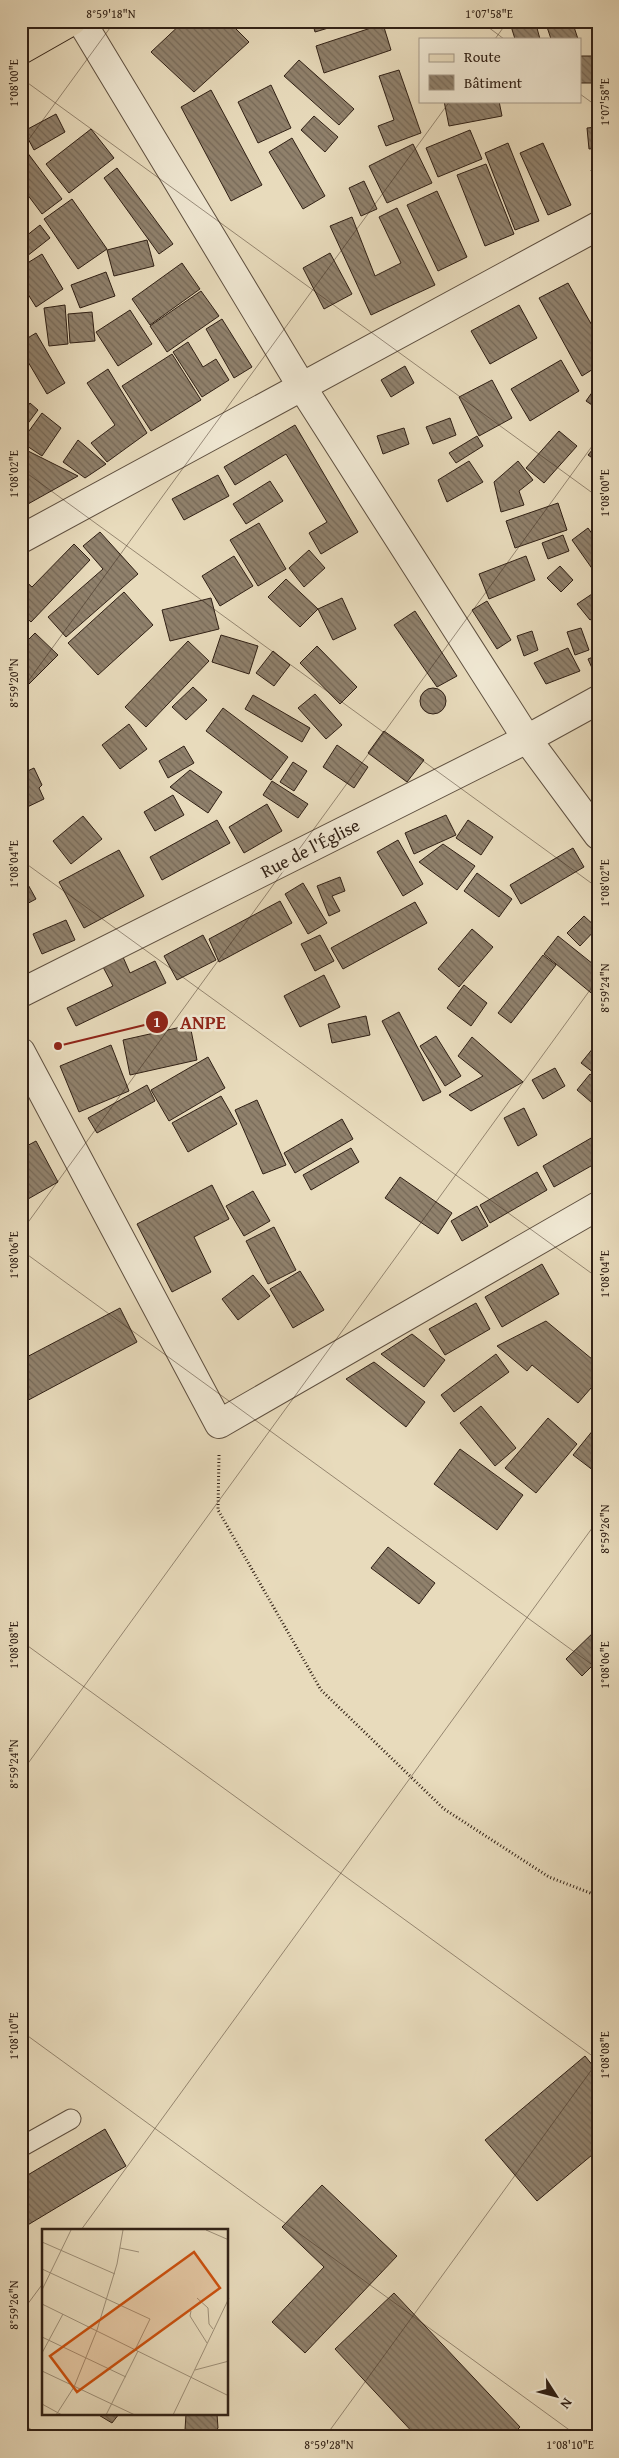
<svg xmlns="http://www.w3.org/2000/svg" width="619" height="2458" font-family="'Gentium Book Plus',serif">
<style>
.building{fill:url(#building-back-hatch);stroke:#302015}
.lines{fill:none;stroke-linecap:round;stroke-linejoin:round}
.service-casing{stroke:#5e4f3f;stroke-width:21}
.minor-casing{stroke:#5e4f3f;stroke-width:30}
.primary-casing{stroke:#302015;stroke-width:30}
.path{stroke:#302015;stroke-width:3;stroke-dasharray:1 2.5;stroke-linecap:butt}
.service{stroke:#f0e8d3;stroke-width:19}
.minor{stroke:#f0e8d3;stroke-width:28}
.primary{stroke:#e8dbbc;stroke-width:28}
.ticks{fill:none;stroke:#302015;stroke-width:1;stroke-opacity:0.45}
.labels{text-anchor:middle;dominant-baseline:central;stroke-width:5;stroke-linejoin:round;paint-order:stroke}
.street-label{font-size:18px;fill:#302015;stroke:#f0e8d3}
.inset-road{fill:none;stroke:#9e9079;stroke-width:1}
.view{fill:#cc500d;fill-opacity:0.15;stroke:#cc500d;stroke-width:2.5}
.inset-edge{fill:none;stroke:#302015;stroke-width:2.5}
.leader{fill:none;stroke:#8f2418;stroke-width:2}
.callout-dot{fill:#8f2418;stroke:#f0e8d3;stroke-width:2}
.mark-label{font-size:15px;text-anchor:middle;font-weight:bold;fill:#fff}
.callout-label{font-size:19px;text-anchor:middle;font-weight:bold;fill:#8f2418;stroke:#f0e8d3;stroke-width:5;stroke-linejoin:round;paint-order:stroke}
.neatline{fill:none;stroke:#302015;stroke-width:2}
.ticks-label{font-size:12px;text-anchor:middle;fill:#302015}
</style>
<defs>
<pattern id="building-back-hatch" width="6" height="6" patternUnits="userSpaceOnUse" patternTransform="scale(1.25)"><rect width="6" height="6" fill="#90816c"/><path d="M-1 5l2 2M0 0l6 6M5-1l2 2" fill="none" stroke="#766958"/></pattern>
</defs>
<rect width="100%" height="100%" fill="#e8dbbc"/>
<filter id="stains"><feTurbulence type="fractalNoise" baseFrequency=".004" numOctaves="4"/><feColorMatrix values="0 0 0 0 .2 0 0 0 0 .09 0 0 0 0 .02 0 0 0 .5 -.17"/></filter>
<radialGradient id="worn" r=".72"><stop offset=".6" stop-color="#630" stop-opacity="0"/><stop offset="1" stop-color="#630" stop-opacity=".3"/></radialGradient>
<g class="building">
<path d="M184,21H228L249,42L194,92L151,52Z"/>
<path d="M312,21H334L335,26L315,32Z"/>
<path d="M517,21H535L540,39H515L510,23Z"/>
<path d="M545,21H572L578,39H551Z"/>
<path d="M588,21H598V28L592,30Z"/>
<path d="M383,24L391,50L324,73L316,46Z"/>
<rect x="580" y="56" width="18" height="27"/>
<path d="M299,60L354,109L339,125L284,76Z"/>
<path d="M399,70L421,133L386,146L378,126L394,120L379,76Z"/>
<path d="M271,85L291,128L258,143L238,102Z"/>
<path d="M211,90L262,185L231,201L181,107Z"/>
<path d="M444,101H499L502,116L449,126Z"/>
<path d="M56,114L65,132L34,150L24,131Z"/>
<path d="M314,116L338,137L325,152L301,130Z"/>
<path d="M598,127V148L589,149L587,128Z"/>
<path d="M91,129L114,158L69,193L46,164Z"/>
<path d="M470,130L482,159L438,177L426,148Z"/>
<path d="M292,138L325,196L303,209L269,152Z"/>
<path d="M508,143L539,221L515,230L485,153Z"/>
<path d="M543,143L571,205L548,215L520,153Z"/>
<path d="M21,144L62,199L42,214L21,186Z"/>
<path d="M413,144L432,183L387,203L369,166Z"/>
<path d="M486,164L514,234L485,246L457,175Z"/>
<path d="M598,167V188L591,170Z"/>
<path d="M117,168L173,244L159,254L104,178Z"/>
<path d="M364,181L377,209L361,216L349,188Z"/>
<path d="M437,191L467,257L438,271L407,205Z"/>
<path d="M72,199L107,249L78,269L44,219Z"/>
<path d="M397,208L435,285L371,315L330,226L352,217L375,276L401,263L379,217Z"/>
<path d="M40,225L50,238L22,260L21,240Z"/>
<path d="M147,240L154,266L114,276L107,250Z"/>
<path d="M330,253L352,294L324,309L303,268Z"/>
<path d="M42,254L63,289L36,307L21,283V267Z"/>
<path d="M182,263L200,289L150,325L132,299Z"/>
<path d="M106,272L115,296L80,308L71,285Z"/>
<path d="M568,283L598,336V366L582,376L539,298Z"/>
<path d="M201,291L219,316L167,352L150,326Z"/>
<path d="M65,305L68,344L49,346L44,308Z"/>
<path d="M519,305L537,338L490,364L471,331Z"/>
<path d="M130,310L152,344L118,366L96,332Z"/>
<path d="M92,312L95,341L70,343L68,314Z"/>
<path d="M222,319L252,367L234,378L206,329Z"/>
<path d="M36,333L65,383L47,394L21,350V342Z"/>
<path d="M188,342L203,367L216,359L229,380L202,397L173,352Z"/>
<path d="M172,354L201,400L151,431L122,386Z"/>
<path d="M561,360L579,391L530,421L511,389Z"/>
<path d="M405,366L414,383L391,397L381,380Z"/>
<path d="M108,369L147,433L107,462L91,443L115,425L87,383Z"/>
<path d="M492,380L512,418L479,436L459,397Z"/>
<path d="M598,384V409L586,401Z"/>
<path d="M30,403L38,410L23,430L21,414Z"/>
<path d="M42,413L61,428L42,456L21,442Z"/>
<path d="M450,418L456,435L433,444L426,427Z"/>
<path d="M295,425L358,532L321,554L309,533L327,522L286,454L235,485L224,467Z"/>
<path d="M404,428L409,444L383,454L377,436Z"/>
<path d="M559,431L577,446L544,483L526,468Z"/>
<path d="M477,436L483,446L456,463L449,453Z"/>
<path d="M78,440L106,464L85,478L63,462Z"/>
<path d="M598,443V462L588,455Z"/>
<path d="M24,449L78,476L28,504L21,500V454Z"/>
<path d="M469,461L483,482L447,502L438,480Z"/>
<path d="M518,461L533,480L519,491L524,505L501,512L494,482Z"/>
<path d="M218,475L229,496L184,520L172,499Z"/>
<path d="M270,481L283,501L246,524L233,504Z"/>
<path d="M558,503L567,530L515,548L506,521Z"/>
<path d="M259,523L286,569L258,586L230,540Z"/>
<path d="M588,528L598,542V577L572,540Z"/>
<path d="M100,532L138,574L66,637L48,617L103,569L83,546Z"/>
<path d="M563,535L569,551L548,559L542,543Z"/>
<path d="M74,544L90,560L31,622L21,613V577L32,587Z"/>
<path d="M309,550L325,568L304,587L289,568Z"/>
<path d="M234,556L253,586L220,606L202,576Z"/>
<path d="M526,556L535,580L489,599L479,574Z"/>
<path d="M560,566L573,580L561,592L547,578Z"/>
<path d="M286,579L318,609L300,627L268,597Z"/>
<path d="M598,590V615L590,620L577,604Z"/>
<path d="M124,592L153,625L98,675L68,643Z"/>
<path d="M211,598L219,629L170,641L162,610Z"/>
<path d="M342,598L356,629L333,640L318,609Z"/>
<path d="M487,601L511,640L497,649L472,610Z"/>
<path d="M415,611L457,676L437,687L394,625Z"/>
<path d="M581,628L589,650L575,655L567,632Z"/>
<path d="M532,631L538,650L524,656L517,636Z"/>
<path d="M35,633L58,655L21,692V647Z"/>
<path d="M221,635L258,646L249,674L212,662Z"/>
<path d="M188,641L209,661L146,727L125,707Z"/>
<path d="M317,646L357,687L340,704L300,663Z"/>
<path d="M568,648L580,671L546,684L534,663Z"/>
<path d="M273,651L290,665L274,686L256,673Z"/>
<path d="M598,655V677H596L588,659Z"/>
<path d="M193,687L207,700L186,720L172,707Z"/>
<circle cx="433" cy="701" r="13"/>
<path d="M315,694L342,725L326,739L298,708Z"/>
<path d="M253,695L310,728L302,742L245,709Z"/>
<path d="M223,708L288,757L271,780L206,731Z"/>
<path d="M129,724L147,749L120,769L102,745Z"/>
<path d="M384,731L424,760L407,782L368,753Z"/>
<path d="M337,745L368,767L354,788L323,767Z"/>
<path d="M184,746L194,763L168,778L159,761Z"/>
<path d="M293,762L307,771L294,791L280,782Z"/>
<path d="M34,768L42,785L39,788L44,799L21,810V774Z"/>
<path d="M190,770L222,792L208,813L170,787Z"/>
<path d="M272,781L308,804L298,818L263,795Z"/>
<path d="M173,795L184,815L155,831L144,812Z"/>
<path d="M267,804L282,831L244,853L229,827Z"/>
<path d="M446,815L456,835L414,854L405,833Z"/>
<path d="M83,816L102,839L71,864L53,841Z"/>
<path d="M217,820L230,843L162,880L150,857Z"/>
<path d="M468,820L493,837L481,855L456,838Z"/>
<path d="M398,840L423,884L403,896L377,852Z"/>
<path d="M443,844L475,866L457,890L419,862Z"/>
<path d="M573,848L584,867L521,904L510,885Z"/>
<path d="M119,850L144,896L84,928L59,882Z"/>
<path d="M21,872L36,899L21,907Z"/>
<path d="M477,873L512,899L499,917L464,891Z"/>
<path d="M340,877L345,891L332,896L340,911L329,916L317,886Z"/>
<path d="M303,883L327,923L308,934L285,894Z"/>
<path d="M280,901L292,923L219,962L209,939Z"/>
<path d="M415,902L427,923L343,969L331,948Z"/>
<path d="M584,916L597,928L580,946L567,933Z"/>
<path d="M66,920L75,940L42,954L33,934Z"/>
<path d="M472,929L493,947L459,987L438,969Z"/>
<path d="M203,935L216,960L177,980L164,956Z"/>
<path d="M320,935L334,961L315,971L301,944Z"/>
<path d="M558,936L598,968L596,997L544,954Z"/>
<path d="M543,955L556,965L511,1023L498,1013Z"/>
<path d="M123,957L130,973L155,961L166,983L76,1026L67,1008L113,986L103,967Z"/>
<path d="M324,975L340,1007L300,1027L284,996Z"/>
<path d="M464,985L487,1003L471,1026L447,1008Z"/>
<path d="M399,1012L441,1092L423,1101L382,1021Z"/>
<path d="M366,1016L370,1035L332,1043L328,1024Z"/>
<path d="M190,1025L197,1060L130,1075L123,1040Z"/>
<path d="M436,1036L461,1076L445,1086L420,1046Z"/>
<path d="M472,1037L523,1082L471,1111L449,1095L483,1076L458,1056Z"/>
<path d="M598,1042V1076L581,1063Z"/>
<path d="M111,1045L129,1091L79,1112L60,1066Z"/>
<path d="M208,1057L225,1088L169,1121L151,1090Z"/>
<path d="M555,1068L565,1086L543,1099L532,1080Z"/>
<path d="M590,1074L598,1080V1108L577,1090Z"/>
<path d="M147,1085L155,1101L97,1133L88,1118Z"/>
<path d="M221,1096L237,1124L188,1152L172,1123Z"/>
<path d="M257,1100L286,1165L263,1174L235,1110Z"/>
<path d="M524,1108L537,1135L518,1146L504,1118Z"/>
<path d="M342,1119L353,1139L295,1173L284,1153Z"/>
<path d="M598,1134V1162L554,1187L543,1166Z"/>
<path d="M36,1141L58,1182L21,1203V1149Z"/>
<path d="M351,1148L359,1162L311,1190L303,1175Z"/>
<path d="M537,1172L547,1190L490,1223L480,1205Z"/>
<path d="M400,1177L452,1213L438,1234L385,1198Z"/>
<path d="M212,1185L229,1219L194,1237L211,1272L172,1292L137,1224Z"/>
<path d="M253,1191L270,1221L244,1236L226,1206Z"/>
<path d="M477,1206L488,1226L462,1241L451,1221Z"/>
<path d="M274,1227L296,1270L268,1284L246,1241Z"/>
<path d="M542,1264L559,1294L502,1327L485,1297Z"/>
<path d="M300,1271L324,1310L293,1328L270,1289Z"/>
<path d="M253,1275L270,1296L238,1320L222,1299Z"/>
<path d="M476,1303L490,1329L445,1355L429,1329Z"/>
<path d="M120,1308L137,1342L21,1404V1360Z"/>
<path d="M546,1321L598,1364V1380L578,1403L532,1365L527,1371L497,1346Z"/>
<path d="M412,1334L445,1360L424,1387L381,1354Z"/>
<path d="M496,1354L509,1372L454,1412L441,1395Z"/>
<path d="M374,1362L425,1402L406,1427L346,1379Z"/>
<path d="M481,1406L516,1448L495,1466L460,1423Z"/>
<path d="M548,1418L577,1444L536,1493L505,1468Z"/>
<path d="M598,1424V1474L573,1455Z"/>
<path d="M460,1449L523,1495L497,1530L434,1484Z"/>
<path d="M388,1547L435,1583L419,1604L371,1568Z"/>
<path d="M598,1628V1660L582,1676L566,1659Z"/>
<path d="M585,2056L598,2072V2150L537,2201L485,2140Z"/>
<path d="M105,2129L126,2166L21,2229V2179Z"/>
<path d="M322,2185L397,2256L305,2353L272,2322L324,2267L282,2227Z"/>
<path d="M394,2293L520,2427L510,2437H417L335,2349Z"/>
<path d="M97,2414H119L112,2423Z"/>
<path d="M186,2414H217L218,2428L211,2437H191L185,2430Z"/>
</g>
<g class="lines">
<defs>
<path id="service" d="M21,2147L71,2119"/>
<g id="minor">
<path d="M81,21L302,387L527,739L598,835"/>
<path d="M21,539L598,226"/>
<path d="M21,993L527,739L598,700"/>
<path d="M21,1052L219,1424L598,1206"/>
</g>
<path id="primary" d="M21,50L72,21"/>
</defs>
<use href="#service" class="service-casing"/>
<use href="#minor" class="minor-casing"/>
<use href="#primary" class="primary-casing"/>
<path class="path" d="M219,1455L218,1510L321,1690L444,1809L549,1877L598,1896"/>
<use href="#service" class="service"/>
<use href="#minor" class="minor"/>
<use href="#primary" class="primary"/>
</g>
<path class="ticks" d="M480,21L504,39M495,39L508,21M21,78L598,497M580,94L598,107M21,150L115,21M21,469L598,888M21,691L450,101M21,860L598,1278M21,1232L598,438M21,1250L598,1669M21,1641L598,2060M21,1773L598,979M21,2031L579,2437M81,2230L598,1520M21,2313L44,2282M21,2422L41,2437M325,2437L598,2061"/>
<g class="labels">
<g class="street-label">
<text transform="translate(310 848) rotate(-27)">Rue de l'Église</text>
</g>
</g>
<g transform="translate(42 2229)">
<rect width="186" height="186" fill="#e8dbbc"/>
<path class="inset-road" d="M164,1L187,11M0,13L73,45M78,19L97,23M0,40L108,90L93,121M0,61L29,1M155,69L166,79L167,95L171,100M0,75L187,167M149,82L148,87L165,114M0,108L84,148M0,124L21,85M153,141L187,132M0,142L93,186M0,175L20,186M14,186L32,158L55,101L75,35L81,1M64,186L96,122M131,186L187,69"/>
<path class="view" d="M152,23L178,59L35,163L8,127Z"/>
<rect width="186" height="186" class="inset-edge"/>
</g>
<path class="leader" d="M58 1046L157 1022"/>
<g class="callout-dot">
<circle cx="58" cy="1046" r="5"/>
<circle cx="157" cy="1022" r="12"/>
</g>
<g class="mark-label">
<text x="157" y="1027">1</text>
</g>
<g class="callout-label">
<text x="203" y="1029">ANPE</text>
</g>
<rect width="619" height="2458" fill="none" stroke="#e8dbbc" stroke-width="55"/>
<rect x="419" y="38" width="162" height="65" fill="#f0e8d3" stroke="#a39887"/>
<rect x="429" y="54" width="25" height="8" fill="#e8dbbc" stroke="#a39887"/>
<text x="464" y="62" font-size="15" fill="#302015">Route</text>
<rect x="429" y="75" width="25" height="15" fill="url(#building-back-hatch)" stroke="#a39887"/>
<text x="464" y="88" font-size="15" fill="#302015">Bâtiment</text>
<g transform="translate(556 2396) rotate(126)" stroke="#f0e8d3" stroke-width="4" paint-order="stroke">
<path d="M0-4L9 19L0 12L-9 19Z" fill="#302015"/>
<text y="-8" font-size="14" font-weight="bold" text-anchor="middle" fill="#302015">N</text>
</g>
<rect x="28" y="28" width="564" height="2402" class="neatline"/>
<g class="ticks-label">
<text x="111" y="18">8°59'18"N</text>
<text x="489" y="18">1°07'58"E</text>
<text transform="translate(14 83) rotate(-90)" y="4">1°08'00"E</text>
<text transform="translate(605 102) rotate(-90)" y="4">1°07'58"E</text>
<text transform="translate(14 474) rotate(-90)" y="4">1°08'02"E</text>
<text transform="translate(605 493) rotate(-90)" y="4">1°08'00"E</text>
<text transform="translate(14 683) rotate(-90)" y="4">8°59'20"N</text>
<text transform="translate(14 864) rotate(-90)" y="4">1°08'04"E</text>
<text transform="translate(605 883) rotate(-90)" y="4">1°08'02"E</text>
<text transform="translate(605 988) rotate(-90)" y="4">8°59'24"N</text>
<text transform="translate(14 1255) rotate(-90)" y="4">1°08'06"E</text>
<text transform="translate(605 1274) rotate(-90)" y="4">1°08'04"E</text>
<text transform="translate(605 1529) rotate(-90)" y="4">8°59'26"N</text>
<text transform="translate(14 1645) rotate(-90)" y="4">1°08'08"E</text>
<text transform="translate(605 1665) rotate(-90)" y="4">1°08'06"E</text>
<text transform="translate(14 1764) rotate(-90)" y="4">8°59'24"N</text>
<text transform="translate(14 2036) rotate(-90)" y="4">1°08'10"E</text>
<text transform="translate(605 2055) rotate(-90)" y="4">1°08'08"E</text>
<text transform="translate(14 2305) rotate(-90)" y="4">8°59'26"N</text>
<text x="329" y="2449">8°59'28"N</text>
<text x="570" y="2449">1°08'10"E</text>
</g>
<rect width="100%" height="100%" filter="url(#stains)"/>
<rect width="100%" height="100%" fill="url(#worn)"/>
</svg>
